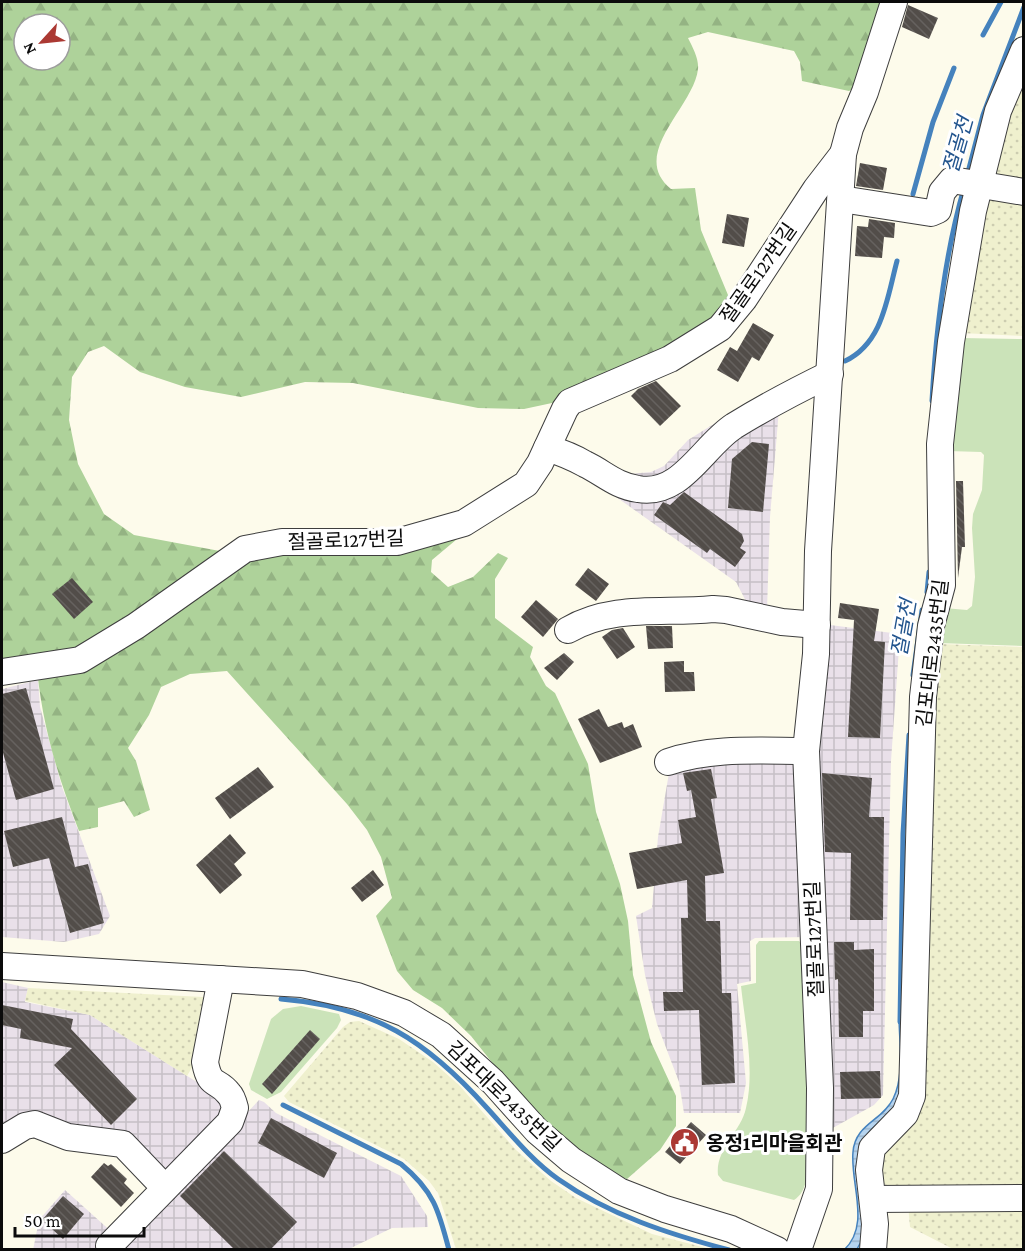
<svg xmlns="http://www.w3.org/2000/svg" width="1025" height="1251" font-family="'Crimson Pro','Noto Sans KR',serif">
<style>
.industrial{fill:url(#industrial-grid)}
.farmland{fill:url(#farmland-dots)}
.green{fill:#cbe3b9}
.forest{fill:url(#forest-firs);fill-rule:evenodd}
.water{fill:url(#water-rules);stroke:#4582bd;stroke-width:1.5}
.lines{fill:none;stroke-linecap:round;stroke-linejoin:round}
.stream{stroke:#4582bd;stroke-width:5}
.building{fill:url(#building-back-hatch)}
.minor-casing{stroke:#3e3e3e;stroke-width:28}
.minor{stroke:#fff;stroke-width:26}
.labels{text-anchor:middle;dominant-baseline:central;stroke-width:6;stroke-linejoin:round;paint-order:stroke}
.street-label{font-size:20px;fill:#0b0b0b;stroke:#fff}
.poi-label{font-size:20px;font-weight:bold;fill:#0b0b0b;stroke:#fff;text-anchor:start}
.water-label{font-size:21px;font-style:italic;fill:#23558e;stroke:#fff}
</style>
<defs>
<pattern id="industrial-grid" width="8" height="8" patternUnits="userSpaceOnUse" patternTransform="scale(1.5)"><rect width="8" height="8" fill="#e9e0e9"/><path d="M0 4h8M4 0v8" fill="none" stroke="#c6bfc6"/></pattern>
<pattern id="farmland-dots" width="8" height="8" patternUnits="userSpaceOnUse" patternTransform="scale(1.5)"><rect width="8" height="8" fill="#eff0ce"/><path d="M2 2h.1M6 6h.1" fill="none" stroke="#ccccb0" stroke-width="1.8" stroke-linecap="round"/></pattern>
<pattern id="forest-firs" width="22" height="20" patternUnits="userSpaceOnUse" patternTransform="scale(1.5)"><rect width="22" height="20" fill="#aed29a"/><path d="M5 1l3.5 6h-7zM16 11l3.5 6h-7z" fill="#94b383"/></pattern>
<pattern id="water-rules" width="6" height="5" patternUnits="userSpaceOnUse" patternTransform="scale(1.5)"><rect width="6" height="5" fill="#b6d4ef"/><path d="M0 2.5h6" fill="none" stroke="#9bb5cc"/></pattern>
<pattern id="building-back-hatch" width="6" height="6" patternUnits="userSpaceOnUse" patternTransform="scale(1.5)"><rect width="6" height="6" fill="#524d49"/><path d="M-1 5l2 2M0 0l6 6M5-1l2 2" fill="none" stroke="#66625f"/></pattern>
</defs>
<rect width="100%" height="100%" fill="#fdfbeb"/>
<g class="industrial">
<path d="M779,409L770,517L767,610L749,607L736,582L564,460L573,442L609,470L629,474L651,472L664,466L688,440L733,412Z"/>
<path d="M830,625L900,634L891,761L883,1095L874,1105L831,1129L813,791L824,628Z"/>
<path d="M38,680L40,707L62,787L110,916L99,934L64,942L2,937V689Z"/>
<path d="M793,757L807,937L755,938L750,941L751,981L737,984L746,1083L740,1113H684L679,1082L657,1024L645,975L636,916L652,908L658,837L670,767Z"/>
<path d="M2,982L28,988L25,1002L90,1015L216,1094L223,1109L220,1119L166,1170L131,1142L2,1133Z"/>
<path d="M259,1100L264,1102L276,1113L401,1176L427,1216L428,1227L392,1228L349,1249L33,1250L39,1220L65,1190L124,1243Z"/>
</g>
<g class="farmland">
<path d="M1023,65V185L997,177L992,168Z"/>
<path d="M997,195L1023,199V336L961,333L986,201Z"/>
<path d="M938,644L1023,647V1189L890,1187L884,1184L880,1178L879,1156L907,1121Z"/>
<path d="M28,988L203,997L208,1002L194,1064L187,1076L90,1015L25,1001Z"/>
<path d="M359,1021L399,1039L433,1062L459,1085L516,1150L551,1181L576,1198L652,1234L710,1249H456L438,1193L429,1181L404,1159L289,1102L284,1096L343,1027L350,1022Z"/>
<path d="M908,1204L1023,1206V1249H953L910,1227Z"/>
</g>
<g class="green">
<path d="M961,338L1023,339V646L939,643L944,608L967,610L972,606L975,577L972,528L973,514L982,490L984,455L981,452L948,451Z"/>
<path d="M759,941H799L803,945L809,1161C807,1175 807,1192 794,1200L723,1181L718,1175C715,1149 741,1132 746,1108C755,1070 745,1024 741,986L756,983V945Z"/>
<path d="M301,1006L339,1014L341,1020L337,1028L281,1092L267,1099L251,1090L249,1084L271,1019L283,1009Z"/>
</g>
<path class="forest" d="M2,2H888L863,83L849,91L802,81L800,62L794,51L708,32L688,38C693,48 699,59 698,69C694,107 628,154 671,189L695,188L701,230L728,295V313L710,332L566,400L524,409L478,408L353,383L305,382L241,397L185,387L140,372L104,346L88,352L72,377L69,420L78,464L104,514L134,535L252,557L469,529L432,560L431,572L448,587L473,577L498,553L508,558L495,579V618L533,647L530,657L546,686L555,693L588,764L596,812L620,884L628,921L633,975L651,1042L676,1096V1126L660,1150L627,1179L615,1176L560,1138L506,1080L471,1036L442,1008L413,990L397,971L376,916L392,898L381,857L367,830L347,804L227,671L190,674L161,687L149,715L128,748L136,761L150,810L134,817L124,801L98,808V827L79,831C56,772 41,721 36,658L2,660ZM24,24H60V60H24Z"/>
<path class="water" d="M902,1015C902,1038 909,1081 898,1101C891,1116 875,1123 866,1136L862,1240L857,1249L844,1250C871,1225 850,1184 853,1152C855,1124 882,1121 893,1099C905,1075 899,1042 899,1016Z"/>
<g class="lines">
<g class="stream">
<path d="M983,35L1001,2"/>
<path d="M967,176L983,115L1024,7"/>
<path d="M913,194L933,122L954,68"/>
<path d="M845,361C883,343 887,298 897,261"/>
<path d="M932,401C936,329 944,257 964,188"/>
<path d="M927,592L929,572"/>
<path d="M913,675L922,610"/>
<path d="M281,999C375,1007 426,1040 487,1108C509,1132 531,1160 558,1179C609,1215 669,1234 729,1250"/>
<path d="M900,1022L903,834L909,735"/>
<path d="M283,1105L401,1164C434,1191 439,1211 449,1250"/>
</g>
</g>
<g class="building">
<path d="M908,5L938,18L929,39L902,27Z"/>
<path d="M860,163L887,168L883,190L856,186Z"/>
<path d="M727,214L749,218L744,247L722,243Z"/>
<path d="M869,219L895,223L894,238L884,237L882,258L855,256L857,226L868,227Z"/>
<path d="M753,323L774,335L759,361L752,357L738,382L717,370L730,347L737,351Z"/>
<path d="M656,381L681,406L660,426L631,396L638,389Z"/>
<path d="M752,442L769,444L763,512L728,508L732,459Z"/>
<path d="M956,481H963L965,547H962L958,578Z"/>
<path d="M684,492L742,534L744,541L740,548L746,552L735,567L710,549L707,553L654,515L663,502L670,505Z"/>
<path d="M588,568L609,584L596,601L575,585Z"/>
<path d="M72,578L93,602L74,619L52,594Z"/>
<path d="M536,600L558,619L543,637L521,617Z"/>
<path d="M840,603L879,609L874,641L885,642L880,738L848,737L854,620L838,618Z"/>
<path d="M646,626H672L673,648L648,649Z"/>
<path d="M623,628L635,647L617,659L602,637L612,630Z"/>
<path d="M564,653L574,662L557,680L544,668Z"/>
<path d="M684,661V672H694L695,691L665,692L664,662Z"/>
<path d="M26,688L54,789L16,800L2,749V694Z"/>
<path d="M599,709L608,727L622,722L624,728L633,724L642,747L600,763L578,719Z"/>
<path d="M258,767L274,787L230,819L215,798Z"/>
<path d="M711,769L717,798L711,799L724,873L705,876L706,921H720L722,993H731L735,1083L702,1085L699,1010L664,1011L663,992H683L681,918H688L687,880L637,889L629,853L682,843L678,820L696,817L691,790L687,791L683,773Z"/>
<path d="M822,773L872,778L869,817H884L883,920H850L851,853L825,852Z"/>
<path d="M62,817L75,867L88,864L104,923L70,933L49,858L13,867L4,831Z"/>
<path d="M230,834L246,853L234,864L242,875L220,894L196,865Z"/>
<path d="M373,870L384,885L362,902L351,888Z"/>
<path d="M834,942H854V950L874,949V1011H863V1037H839L838,979L835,980Z"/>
<path d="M2,1005L73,1019L71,1029L137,1099L111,1125L54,1065L72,1048L20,1038L21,1029L2,1025Z"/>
<path d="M310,1030L320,1039L272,1094L262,1084Z"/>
<path d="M880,1071L881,1098L841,1099L840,1072Z"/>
<path d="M271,1118L337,1153L324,1178L258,1143Z"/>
<path d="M691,1122L706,1135L680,1164L665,1152Z"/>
<path d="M224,1151L297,1222L270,1250H235L180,1196Z"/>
<path d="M104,1163L108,1166L111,1164L127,1179L124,1183L134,1193L121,1207L91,1177Z"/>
<path d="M63,1196L84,1214L63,1239L42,1220Z"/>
</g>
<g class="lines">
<defs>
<g id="minor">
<path d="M841,199L931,213L938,210L942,192L952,180L1024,192"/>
<path d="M547,448C560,452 573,457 585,464C604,473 616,486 638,489C681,497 703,446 734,426C765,407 797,390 830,374"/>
<path d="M568,630C613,604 663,614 713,609L726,610L782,622L817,625"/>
<path d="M2,672L80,660L136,626L245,549L282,542H397L464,523L526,484L540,463L565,409L570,402L670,359L720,328L744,299L816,189L843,154"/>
<path d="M668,762C712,747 760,751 806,751"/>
<path d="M2,966L302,984L357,996L404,1013L441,1035L493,1082L537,1131L571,1160L619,1191L665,1209L731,1229L777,1250"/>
<path d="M2,1140L25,1126L35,1124L68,1137L123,1144L165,1188"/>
<path d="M873,1199L1024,1198"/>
<path d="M109,1246L230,1122L235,1108C234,1104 232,1097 229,1094C217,1078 210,1089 205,1062L221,979"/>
<path d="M798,1250L819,1189L820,1088L806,751L816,654L818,551L843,154L850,128L865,92L894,2"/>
<path d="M873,1250L875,1224L869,1170L872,1148L905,1114L912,1096L923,697L931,626L942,585L940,444L951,342L973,211L998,111L1024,50"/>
</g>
</defs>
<use href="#minor" class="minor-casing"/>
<use href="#minor" class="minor"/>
</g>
<defs>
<symbol id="civic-disc" viewBox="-11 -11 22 22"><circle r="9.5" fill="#ab3933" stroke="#fff"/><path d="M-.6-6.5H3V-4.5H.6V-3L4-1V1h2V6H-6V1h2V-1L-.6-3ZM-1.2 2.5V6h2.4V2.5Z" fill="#fff"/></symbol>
</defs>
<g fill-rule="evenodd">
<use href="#civic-disc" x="668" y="1126" width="33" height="33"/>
</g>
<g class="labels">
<g class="street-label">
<text transform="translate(758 273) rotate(-55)">절골로127번길</text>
<text transform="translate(346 540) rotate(-2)">절골로127번길</text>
<text transform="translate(932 653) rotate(-83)">김포대로2435번길</text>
<text transform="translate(814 939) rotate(-92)">절골로127번길</text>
<text transform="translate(504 1096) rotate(44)">김포대로2435번길</text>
</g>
<g class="poi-label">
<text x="706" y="1143">옹정1리마을회관</text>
</g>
<g class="water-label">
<text transform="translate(958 145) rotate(-74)">절골천</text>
<text transform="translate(904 628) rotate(-80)">절골천</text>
</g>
</g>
<rect width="1025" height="1251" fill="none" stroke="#0b0b0b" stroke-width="6"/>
<g transform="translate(42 42) rotate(243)"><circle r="28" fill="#ffffff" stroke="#9d9d9d" stroke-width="1.5"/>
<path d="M0-4.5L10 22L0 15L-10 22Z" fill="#ab3933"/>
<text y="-9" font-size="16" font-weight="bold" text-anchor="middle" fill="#0b0b0b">N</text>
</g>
<path d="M15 1227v9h129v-9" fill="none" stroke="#0b0b0b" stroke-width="3"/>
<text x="24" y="1227" font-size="18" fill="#0b0b0b" stroke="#ffffff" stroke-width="4.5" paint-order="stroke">50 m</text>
</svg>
